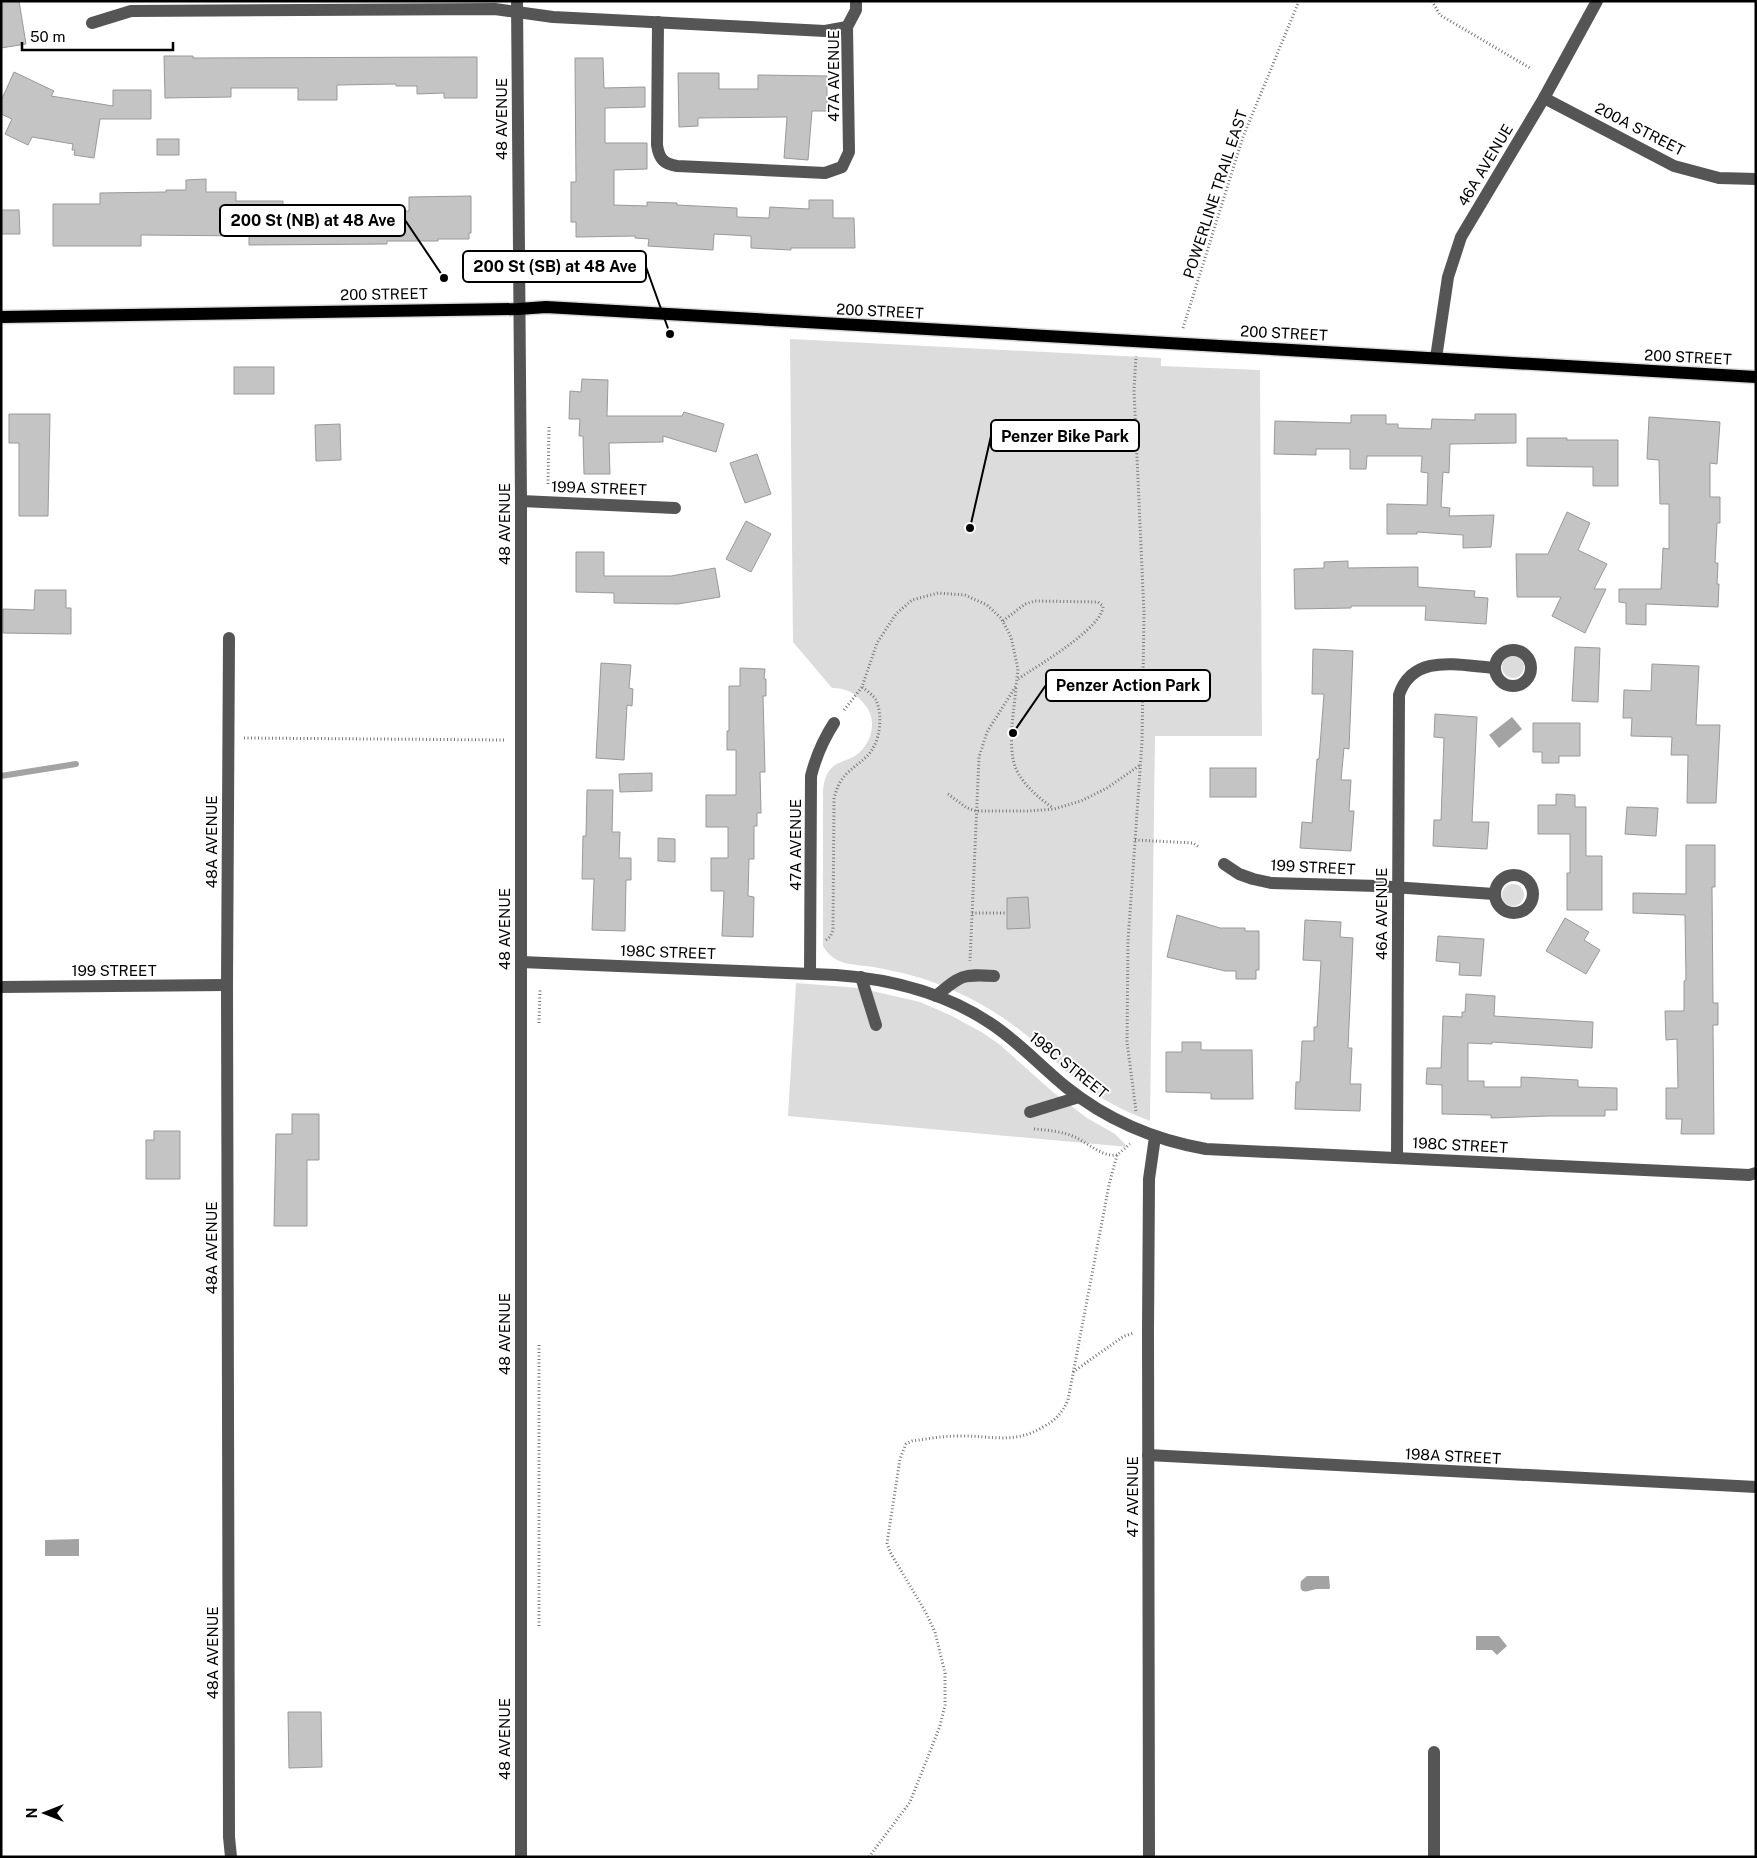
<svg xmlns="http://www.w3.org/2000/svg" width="1757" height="1858" font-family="'Public Sans',sans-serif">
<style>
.green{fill:#dcdcdc}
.water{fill:#a3a3a3}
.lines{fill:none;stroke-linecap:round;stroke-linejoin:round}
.stream{stroke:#a3a3a3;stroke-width:6}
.building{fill:#c4c4c4;stroke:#999}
.major-casing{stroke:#dbdbdb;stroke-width:15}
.path{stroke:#777;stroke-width:3;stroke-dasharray:1 2.5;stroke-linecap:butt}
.minor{stroke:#555;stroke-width:12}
.major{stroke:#000;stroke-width:12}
.labels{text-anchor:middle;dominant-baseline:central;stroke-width:4;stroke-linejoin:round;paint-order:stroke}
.street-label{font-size:15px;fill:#000;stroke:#fff}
.leader{fill:none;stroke:#000;stroke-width:2}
.callout-dot{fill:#000;stroke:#fff;stroke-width:2}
.callout{fill:#fff;stroke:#000;stroke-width:2}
.callout-label{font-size:16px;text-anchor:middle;font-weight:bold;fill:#000}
</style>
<rect width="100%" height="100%" fill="#fff"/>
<g class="green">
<path d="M790,339L1161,358V366L1260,370L1262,736H1155L1150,1121C1124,1111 1098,1098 1076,1080C1056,1063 1038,1043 1016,1027C985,1004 948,985 910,975C898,972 886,969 873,967C854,964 834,966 823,946V790C824,783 825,776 829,771C835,762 847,761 855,756C872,745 878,720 865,705C856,693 846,688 832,688L793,642Z"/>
<circle cx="1513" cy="667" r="11"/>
<circle cx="1513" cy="895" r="11"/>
<path d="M796,983L859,988L920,1002L952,1016L983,1033L999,1044L1054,1093L1087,1118L1115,1134L1128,1147L788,1116Z"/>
</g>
<g class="water">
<path d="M1512,717L1522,729L1499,748L1489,735Z"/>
<path d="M79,1539V1556H45V1540Z"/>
<path d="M1307,1576H1329L1330,1588L1329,1589C1325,1589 1320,1589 1316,1589C1308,1591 1298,1596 1301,1581Z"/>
<path d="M1476,1636H1499L1507,1646L1497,1655L1492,1650H1476Z"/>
</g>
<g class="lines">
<path class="stream" d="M1,776L76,764"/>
</g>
<g class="building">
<path d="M1,1H19L26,44L1,48Z"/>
<path d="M164,56H193V58L477,57V98H444V93L417,94V86H396V84L337,85V100H298V88H231V97L165,98Z"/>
<path d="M575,58H603L604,88L645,87V107L605,108V143H647V169L614,170V205L647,206V202L677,203V205L737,208V217L769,218L770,207L809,209V200H833V218H854L855,248H791V250L751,248V236L714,234L713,250L648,246L649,239L635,238V236L576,237V222H571V182H576Z"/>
<path d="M14,72L54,91L51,96L113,106V90H151V119H100L94,158L74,155L75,150H72L73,144L32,137L28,145L5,134L12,119L1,114V101Z"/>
<path d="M678,73H719V89H758V75L827,76V111H812L808,160L784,158L787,117L698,118V126L679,127Z"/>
<rect x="157" y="139" width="22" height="16"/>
<path d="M206,179V192H236V201H283V217L372,216V211H409V197L471,196V233H469V239H438V241H387V244L249,245V236L141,235V246H53V204H100V193L166,192V190H186V180Z"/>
<path d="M1,210H19L20,234H1Z"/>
<rect x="234" y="367" width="40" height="27"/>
<path d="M582,379L608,380L607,416H682L684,412L724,424L716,452L663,436V442L609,443L610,474H584L583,436H579L580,419H569L570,391L581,392Z"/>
<path d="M9,414H50L48,516H19V443H9Z"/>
<path d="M1475,414H1516V443L1450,444L1449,473L1443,472L1441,507L1450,508L1449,516L1494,515L1491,547L1463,548V535L1417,532V534H1387V504L1427,505L1428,473L1421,472L1422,456H1367L1366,469H1350V449H1316V455L1274,454L1275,421L1351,423V415H1386V424H1398V428L1431,429L1432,419L1475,420Z"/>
<path d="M1649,417L1720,422L1717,464L1710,463V497H1720V523H1717L1715,563H1718L1717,584H1719L1718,607L1646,604V625L1626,624V603L1619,602V589H1661L1663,548L1669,549V504H1660L1659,460L1647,459Z"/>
<path d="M340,424L341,460L316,461L315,425Z"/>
<path d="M1527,438H1567V440H1618V486H1593V467L1527,466Z"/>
<path d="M757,454L771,494L745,503L730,463Z"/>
<path d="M1567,512L1590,523L1578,550L1607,564L1594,589H1606L1585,633L1552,616L1561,597H1517L1516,554H1548Z"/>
<path d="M746,521L771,534L751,572L726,559Z"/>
<path d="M576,552H604V576H671L715,568L720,597L678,604L614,603V593L576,592Z"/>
<path d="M1348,561V568L1418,567V587L1475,591L1474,597L1488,598L1486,624L1425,620L1426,606H1351V608L1295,609L1294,569L1324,568V562Z"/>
<path d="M35,590H66V608H71V634L3,633V609L34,610Z"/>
<path d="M1575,647L1600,648L1598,702L1572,701Z"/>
<path d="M1313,649L1353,651L1349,749L1344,748L1341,780H1351L1349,811H1354L1351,851L1300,848L1302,822L1312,823L1317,759H1319L1324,694H1312Z"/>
<path d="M601,663L631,665L629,688L633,689L632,706L627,705L624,760L596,758Z"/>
<path d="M1652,664L1699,666L1696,725H1720L1716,803H1687L1688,755H1671L1672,737L1631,736L1632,718H1623L1624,690L1651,691Z"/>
<path d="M740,668L765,669L764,679H766V696H763L765,772H760L761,813H757V826H754V859H749L748,896L754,897L753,937L722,936L724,891H711V858H728V827H706V795H736V750H727V731H729V686H740Z"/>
<path d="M1435,714L1477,717L1472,822H1489L1487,849L1433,846L1434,820H1441L1444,738L1434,737Z"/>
<path d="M1533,723H1580V756H1559V763H1542V752H1533Z"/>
<rect x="1210" y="768" width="46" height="29"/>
<path d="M652,773V791L620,792L619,774Z"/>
<path d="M587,790H613L612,832H620L619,858H631V880H626L625,931L592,930L594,879H582L583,836H586Z"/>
<path d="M1556,794L1575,795V807H1586V856H1602V910H1567V873H1570V834H1538V805H1556Z"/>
<path d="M1627,807L1658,808L1656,836L1625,834Z"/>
<path d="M658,838L675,839V862L658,861Z"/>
<path d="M1686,845H1715V887H1712L1713,1003H1718V1025H1713L1714,1134H1681L1682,1119H1666V1088H1678L1677,1039L1666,1040L1665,1011H1684V981L1686,980L1685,915L1633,913V893L1686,894Z"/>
<path d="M1028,897L1030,928L1007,929V898Z"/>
<path d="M1177,915L1220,928H1245V931H1259V970H1256V979H1236V971H1225L1167,957Z"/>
<path d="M1565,918L1589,932L1584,940L1600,950L1586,974L1546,951Z"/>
<path d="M1305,920L1341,922L1340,937L1353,938L1348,1048H1352L1350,1084H1361L1360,1111L1295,1109L1296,1082H1300L1302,1041H1314V1027H1317L1321,961L1303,960Z"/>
<path d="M1438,936L1484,939L1481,976L1459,975L1460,963L1436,961Z"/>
<path d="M1466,994L1495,996L1494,1016L1593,1022L1592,1048L1492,1042V1044L1468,1043V1081H1484V1087H1521V1077L1578,1080V1087L1617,1088V1110H1605V1116H1549L1491,1118V1115L1442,1114V1085L1426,1084L1427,1068H1441L1443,1016L1462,1017V1012H1465Z"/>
<path d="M1182,1042H1201V1050H1252L1253,1099H1211V1093L1166,1092V1052H1182Z"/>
<path d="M292,1114H319V1160H307V1226H274L276,1134H292Z"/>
<path d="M154,1131H180V1179H146V1140H154Z"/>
<path d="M288,1712H321L322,1767L289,1768Z"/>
</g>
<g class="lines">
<defs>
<path id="major" d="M1,317L518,309L546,307L1756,377"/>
</defs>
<use href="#major" class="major-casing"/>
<g class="path">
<path d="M1432,1L1440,15L1530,68"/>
<path d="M1183,328L1243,137L1299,1"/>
<path d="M548,484L549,427"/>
<path d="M1003,621L1025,604L1035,601L1098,602L1103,606C1103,628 1037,666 1018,679"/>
<path d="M1016,688C1014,710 1007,748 1016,769C1024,786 1039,798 1053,808"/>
<path d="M844,710L862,687L877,643L896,614L912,600L938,593L965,595L987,605L1001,618L1011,637L1018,669L1016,686L987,732L979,757L970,961"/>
<path d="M244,738L505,740"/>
<path d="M948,794L967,808L976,811H1027L1054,809L1081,801L1107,788L1140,765"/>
<path d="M1135,840L1193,843L1199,847"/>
<path d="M972,913H1007"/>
<path d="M826,940L830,937L833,930L834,799C836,791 838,784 843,778C851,767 866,761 873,748C881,735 882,713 876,700C873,695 866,690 862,687"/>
<path d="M539,1023L540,989"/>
<path d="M1136,1111L1127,1042L1128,941L1142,742L1144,614L1134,390L1136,356"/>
<path d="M1034,1129C1046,1130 1058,1131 1070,1135C1087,1141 1100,1157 1117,1155"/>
<path d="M1073,1372L1124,1336L1134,1333"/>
<path d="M539,1626V1344"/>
<path d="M869,1857L910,1802L940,1726L945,1705V1673L935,1632L925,1611L890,1552L887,1543L900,1459L906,1444L912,1441C927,1439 942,1436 957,1436C989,1435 1014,1445 1043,1427C1056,1420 1062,1413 1068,1400L1109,1185L1117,1155L1130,1144"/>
</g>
<g class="minor">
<path d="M517,1L521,501V1857"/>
<path d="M658,22L657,145C659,159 664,164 677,166L825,173L842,167L849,152L847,27L856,10V1"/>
<path d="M92,23L131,11L495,9L553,17L825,31L847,27"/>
<path d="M1544,98L1674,166L1719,178L1756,179"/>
<path d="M1436,358L1448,277L1461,237L1544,98L1597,1"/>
<path d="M521,501L675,508"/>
<path d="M229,638L227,985L229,1837L231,1857"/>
<circle cx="1513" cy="668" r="18"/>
<path d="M1224,864L1239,874L1253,879L1271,883L1378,886L1494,894"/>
<circle cx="1514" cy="894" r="19"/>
<path d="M521,962L836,975C890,979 945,993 990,1023C1018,1041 1040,1066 1066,1087C1107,1120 1155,1140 1206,1149L1749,1175L1756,1173"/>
<path d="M810,973L811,776C816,756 823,740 834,723"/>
<path d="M861,977L876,1025"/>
<path d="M1,987L227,985"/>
<path d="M936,996C961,975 962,974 994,976"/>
<path d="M1030,1112L1079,1097"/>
<path d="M1397,1158L1399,695C1413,652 1460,666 1495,668"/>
<path d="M1148,1455L1756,1487"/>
<path d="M1149,1857L1148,1330L1149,1179L1155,1137"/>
<path d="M1434,1857V1752"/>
</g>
<use href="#major" class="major"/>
</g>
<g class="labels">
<g class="street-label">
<text transform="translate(833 76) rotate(-90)">47A AVENUE</text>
<text transform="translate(501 119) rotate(-90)">48 AVENUE</text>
<text transform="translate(1640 129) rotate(27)">200A STREET</text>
<text transform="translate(1485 165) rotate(-59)">46A AVENUE</text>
<text transform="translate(1215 194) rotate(-72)">POWERLINE TRAIL EAST</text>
<text transform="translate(384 294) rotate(-1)">200 STREET</text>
<text transform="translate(880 311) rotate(3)">200 STREET</text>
<text transform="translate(1284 333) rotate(3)">200 STREET</text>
<text transform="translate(1688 357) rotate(3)">200 STREET</text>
<text transform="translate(599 488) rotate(2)">199A STREET</text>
<text transform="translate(504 524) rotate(-90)">48 AVENUE</text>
<text transform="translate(211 842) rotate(-90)">48A AVENUE</text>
<text transform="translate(795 845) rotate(-90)">47A AVENUE</text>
<text transform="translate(1313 867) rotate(3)">199 STREET</text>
<text transform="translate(1381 914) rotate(-90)">46A AVENUE</text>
<text transform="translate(504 929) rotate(-90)">48 AVENUE</text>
<text transform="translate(668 952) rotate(2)">198C STREET</text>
<text x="114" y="970">199 STREET</text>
<text transform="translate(1069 1065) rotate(39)">198C STREET</text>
<text transform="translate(1460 1145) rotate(3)">198C STREET</text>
<text transform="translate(211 1248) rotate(-90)">48A AVENUE</text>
<text transform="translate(504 1334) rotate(-90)">48 AVENUE</text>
<text transform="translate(1453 1456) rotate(3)">198A STREET</text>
<text transform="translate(1132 1497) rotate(-90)">47 AVENUE</text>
<text transform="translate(212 1653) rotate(-90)">48A AVENUE</text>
<text transform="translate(504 1739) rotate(-90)">48 AVENUE</text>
</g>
</g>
<path class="leader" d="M444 278L405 220M670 334L646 267M970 528L991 436M1013 733L1046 685"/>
<g class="callout-dot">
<circle cx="444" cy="278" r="5"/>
<circle cx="670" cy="334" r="5"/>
<circle cx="970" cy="528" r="5"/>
<circle cx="1013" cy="733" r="5"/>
</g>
<g class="callout">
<rect x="220" y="205" width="185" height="31" rx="5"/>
<rect x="463" y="251" width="183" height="31" rx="5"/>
<rect x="991" y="420" width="148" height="31" rx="5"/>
<rect x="1046" y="670" width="164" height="31" rx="5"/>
</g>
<g class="callout-label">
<text x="313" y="226">200 St (NB) at 48 Ave</text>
<text x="555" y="272">200 St (SB) at 48 Ave</text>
<text x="1065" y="442">Penzer Bike Park</text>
<text x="1128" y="691">Penzer Action Park</text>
</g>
<rect width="1757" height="1858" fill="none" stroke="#000000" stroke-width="5"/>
<g transform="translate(45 1813) rotate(270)" stroke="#ffffff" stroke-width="4" paint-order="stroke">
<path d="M0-4L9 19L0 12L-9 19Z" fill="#000000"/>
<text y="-8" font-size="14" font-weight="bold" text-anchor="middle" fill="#000000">N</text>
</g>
<path d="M22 42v8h151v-8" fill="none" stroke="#000000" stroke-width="2.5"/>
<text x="30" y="42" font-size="15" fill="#000000" stroke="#ffffff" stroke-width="4" paint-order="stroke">50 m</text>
</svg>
